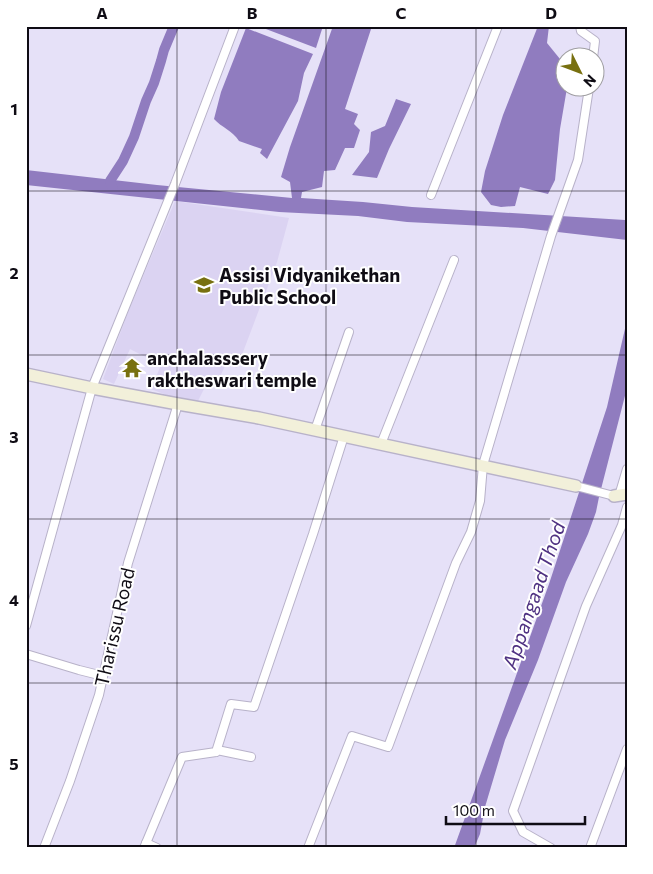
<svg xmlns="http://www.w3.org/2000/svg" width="653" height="874" font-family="Commissioner,sans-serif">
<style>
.built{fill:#dbd3f2}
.water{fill:#907cbf}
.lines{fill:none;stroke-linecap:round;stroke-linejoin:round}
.canal{stroke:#907cbf;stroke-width:10}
.street-casing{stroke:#b8b2c9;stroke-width:10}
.secondary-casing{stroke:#b8b2c9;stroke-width:14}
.street{stroke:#fff;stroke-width:8}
.secondary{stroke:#f2f0da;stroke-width:11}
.grid{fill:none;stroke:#0f0c14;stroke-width:1;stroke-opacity:0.55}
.labels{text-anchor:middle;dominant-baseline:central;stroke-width:4;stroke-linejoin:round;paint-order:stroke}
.poi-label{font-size:19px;font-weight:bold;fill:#0f0c14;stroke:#fff;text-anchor:start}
.street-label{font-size:19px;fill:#0f0c14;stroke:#fff}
.water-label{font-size:20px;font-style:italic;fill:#4f3182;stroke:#fff}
.neatline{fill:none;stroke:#0f0c14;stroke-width:2}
.grid-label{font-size:16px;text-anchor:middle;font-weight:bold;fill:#0f0c14}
</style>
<rect width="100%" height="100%" fill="#e6e1f8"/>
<path class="built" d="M175,201L289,218L277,262L237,368L226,364L217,383L208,381L197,403L182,401L151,389L161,365L130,349L114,384L103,379L130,307Z"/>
<g class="water">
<path d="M258,26H323L316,48Z"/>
<path d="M333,26H372L345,109L358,114L354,124L360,130L354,148H345L335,170L324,171L322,187L302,192L301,198L363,202L412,207L625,220H627V240L523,228L407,222L358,216L279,212L26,185V170L157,185L292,198L290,182L281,177L290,147Z"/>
<path d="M538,26H549L547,43L560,59L565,61L566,88H567L560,129L555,180L548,194L520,187L515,206L501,207L491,205L481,192L485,171L503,115Z"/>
<path d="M246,28L313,54L304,73L298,101L267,159L260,153L262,149L239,141C233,131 221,127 214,119L221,92Z"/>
<path d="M396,99L411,104L389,149L377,178L352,175L369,152L371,132L385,126Z"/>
<path d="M627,320V388L599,497L596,512L588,534L566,582L538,660L505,740L485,807L480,834L474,848H454L549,584L607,407Z"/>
</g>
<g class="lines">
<path class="canal" d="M113,189L110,181L123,161L134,137L146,101L154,83L161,61L164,50L174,26"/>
<defs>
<g id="street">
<path d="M580,26L581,31L595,41L593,58"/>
<path d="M431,195L498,26"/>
<path d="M315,430L349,332"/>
<path d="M381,444L454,260"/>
<path d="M576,486L614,496"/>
<path d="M619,496L627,469"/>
<path d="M26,626L92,388L175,184L235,26"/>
<path d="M26,654L79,670L103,676"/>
<path d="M216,752L217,750L251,757"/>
<path d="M146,843L157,848"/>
<path d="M44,848L70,781L99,695L128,563L178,404"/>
<path d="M144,848L182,757L216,752L231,704L254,707L313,534L344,436"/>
<path d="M308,848L352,736L388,747L456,563L471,532L480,501L483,465L551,236L578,160L589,88"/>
<path d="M551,848L523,832L513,811L586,606L622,525L627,507"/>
<path d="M590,848L627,749"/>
</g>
<g id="secondary">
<path d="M26,374L92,388L178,404L259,418L576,486"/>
<path d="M614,496L627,494"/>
</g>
</defs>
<use href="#street" class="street-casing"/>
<use href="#secondary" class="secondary-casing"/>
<use href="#street" class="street"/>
<use href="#secondary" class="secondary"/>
</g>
<path class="grid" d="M177,26V848M326,26V848M476,26V848M26,191H627M26,355H627M26,519H627M26,683H627"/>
<defs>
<symbol id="school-bare" viewBox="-9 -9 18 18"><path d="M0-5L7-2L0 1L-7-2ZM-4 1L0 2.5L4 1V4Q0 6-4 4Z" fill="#787010" stroke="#fff" stroke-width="2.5" paint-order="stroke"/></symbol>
<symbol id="temple-bare" viewBox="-9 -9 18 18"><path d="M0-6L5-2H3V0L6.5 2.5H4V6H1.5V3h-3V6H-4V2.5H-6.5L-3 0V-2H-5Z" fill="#787010" stroke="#fff" stroke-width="2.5" paint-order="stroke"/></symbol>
</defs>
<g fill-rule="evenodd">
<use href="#school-bare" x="190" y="271" width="28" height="28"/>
<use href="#temple-bare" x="118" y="354" width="28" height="28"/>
</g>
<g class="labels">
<g class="poi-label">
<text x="219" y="274">Assisi Vidyanikethan<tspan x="219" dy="22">Public School</tspan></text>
<text x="147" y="357">anchalasssery<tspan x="147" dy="22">raktheswari temple</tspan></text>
</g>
<g class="street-label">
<text transform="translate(114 627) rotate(-77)">Tharissu Road</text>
</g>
<g class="water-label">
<text transform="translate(533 595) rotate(-71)">Appangaad Thod</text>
</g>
</g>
<rect width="653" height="874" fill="none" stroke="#ffffff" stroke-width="55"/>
<g transform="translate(580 72) rotate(132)"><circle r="24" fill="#ffffff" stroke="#9f9ea1"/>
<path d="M0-4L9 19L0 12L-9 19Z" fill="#787010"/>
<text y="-8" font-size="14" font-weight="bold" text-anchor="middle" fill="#0f0c14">N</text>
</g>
<path d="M446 816v8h139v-8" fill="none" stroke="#0f0c14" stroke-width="2.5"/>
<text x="453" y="816" font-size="15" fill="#0f0c14" stroke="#ffffff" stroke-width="4" paint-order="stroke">100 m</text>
<rect x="28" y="28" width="598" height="818" class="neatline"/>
<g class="grid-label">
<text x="102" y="19">A</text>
<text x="252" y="19">B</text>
<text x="401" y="19">C</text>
<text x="551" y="19">D</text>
<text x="14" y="115">1</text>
<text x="14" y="279">2</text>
<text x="14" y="443">3</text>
<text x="14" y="606">4</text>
<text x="14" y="770">5</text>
</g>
</svg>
